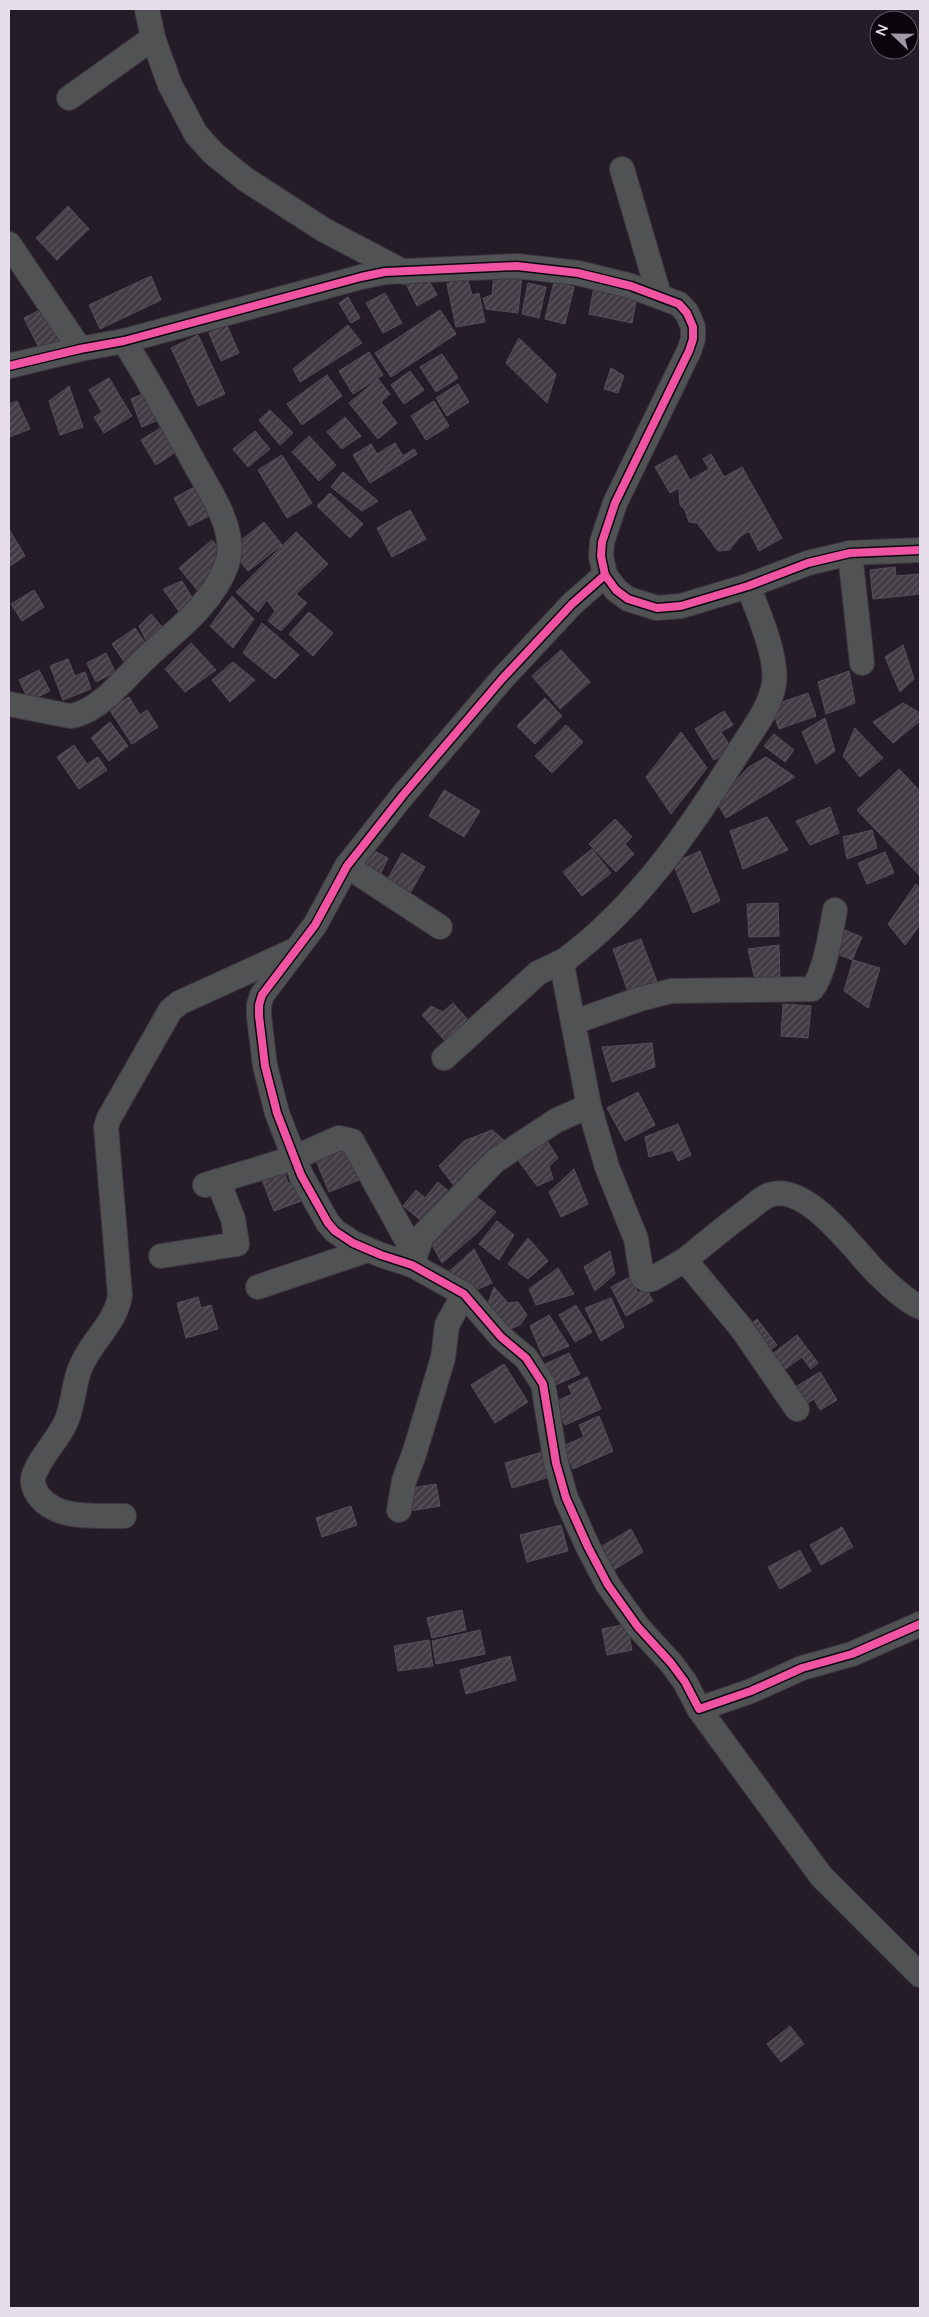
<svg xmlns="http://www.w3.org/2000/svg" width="929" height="2317" font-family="Lato,sans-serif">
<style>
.building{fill:url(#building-hatch);stroke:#564f59}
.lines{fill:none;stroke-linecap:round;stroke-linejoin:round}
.minor-casing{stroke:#3e3842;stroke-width:26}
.minor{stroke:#515254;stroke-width:24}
.cycleway-casing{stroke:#0b060e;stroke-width:11}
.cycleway{stroke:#f153a3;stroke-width:8}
</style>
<defs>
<pattern id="building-hatch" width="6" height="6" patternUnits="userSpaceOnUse" patternTransform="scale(1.25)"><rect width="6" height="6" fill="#423c44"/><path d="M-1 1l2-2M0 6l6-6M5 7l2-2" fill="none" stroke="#5d585f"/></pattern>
</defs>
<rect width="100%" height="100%" fill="#241c27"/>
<g class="building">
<path d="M68,206L89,229L57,260L36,238Z"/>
<path d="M494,272L522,275L518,313L486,309L483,298L492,295Z"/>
<path d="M425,274L437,295L417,306L406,284Z"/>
<path d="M151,276L161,300L100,329L89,305Z"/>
<path d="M467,277L472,295L479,293L485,322L456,327L447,284Z"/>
<path d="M554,282L574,287L565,324L545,319Z"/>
<path d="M528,283L546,287L539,318L522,314Z"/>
<path d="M594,287L637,295L632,323L589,314Z"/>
<path d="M385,293L402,323L383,333L366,303Z"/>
<path d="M348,297L360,318L351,323L339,303Z"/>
<path d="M46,307L62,338L40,350L24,318Z"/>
<path d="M440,310L456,334L391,377L375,353Z"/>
<path d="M227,325L239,353L221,361L209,333Z"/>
<path d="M348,325L362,343L300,382L293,369Z"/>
<path d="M198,335L225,394L198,406L171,348Z"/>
<path d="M519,338L556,374L547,403L506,363Z"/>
<path d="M369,352L383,375L353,394L339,371Z"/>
<path d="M442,354L458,378L436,392L420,367Z"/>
<path d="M611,368L624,376L618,393L604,389Z"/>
<path d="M410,371L424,390L404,404L391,385Z"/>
<path d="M327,375L342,396L302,425L287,404Z"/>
<path d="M109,378L132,416L104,433L94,417L102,412L89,390Z"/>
<path d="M378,379L390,394L381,402L397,423L378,439L349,403Z"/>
<path d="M458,384L469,402L447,416L436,398Z"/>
<path d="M69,386L83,427L60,435L49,401Z"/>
<path d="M149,391L160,419L142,427L131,399Z"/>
<path d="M17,401L30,429L9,437V404Z"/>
<path d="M434,401L449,426L426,440L411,416Z"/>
<path d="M270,410L293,433L280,445L259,420Z"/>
<path d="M345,417L361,436L342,449L327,432Z"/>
<path d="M165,425L179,450L156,465L141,440Z"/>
<path d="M255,431L270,449L248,467L233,449Z"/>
<path d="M309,436L336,465L319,481L292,452Z"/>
<path d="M395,443L403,456L414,449L417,454L370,483L353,455L371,444L377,454Z"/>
<path d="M711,454L724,477L742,467L782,538L759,551L749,531L741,536L729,550L718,551L697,523L689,522L685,510L680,505L679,488L670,493L655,467L676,455L690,480L709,469L703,459Z"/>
<path d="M282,455L312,503L287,518L258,470Z"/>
<path d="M343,472L378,501L362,511L331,487Z"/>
<path d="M198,485L213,514L189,526L174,498Z"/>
<path d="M330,493L363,524L350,538L317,506Z"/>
<path d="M410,510L426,539L392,557L377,528Z"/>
<path d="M264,522L282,545L248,571L230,549Z"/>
<path d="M9,529L25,556L10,566L9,565Z"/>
<path d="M296,532L328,564L296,594L307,603L281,631L268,621L275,611L267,600L258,612L236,592Z"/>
<path d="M212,540L223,553L199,592L179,568Z"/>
<path d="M895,567L896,576L919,574L920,594L873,599L870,570Z"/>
<path d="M182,581L196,604L183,617L163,589Z"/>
<path d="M34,590L44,607L22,621L11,604Z"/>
<path d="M232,596L254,619L233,648L210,626Z"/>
<path d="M309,612L333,633L313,656L289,634Z"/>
<path d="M151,614L164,629L151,650L139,626Z"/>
<path d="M262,623L299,655L275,679L243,653Z"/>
<path d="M135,628L148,647L125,663L112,644Z"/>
<path d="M191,643L216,670L185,692L165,669Z"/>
<path d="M903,645L914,679L900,692L885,657Z"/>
<path d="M561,650L590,682L560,709L532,676Z"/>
<path d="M106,653L115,672L96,682L87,663Z"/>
<path d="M68,659L75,676L85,672L91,689L63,700L50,666Z"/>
<path d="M233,662L255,680L230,702L212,680Z"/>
<path d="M39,670L50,691L29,701L19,680Z"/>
<path d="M849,671L855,703L826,714L818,682Z"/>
<path d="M808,693L816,716L779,729L771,706Z"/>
<path d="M129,697L140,715L147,710L158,727L132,744L109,709Z"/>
<path d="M545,698L562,716L535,744L517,726Z"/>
<path d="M903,703L920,713V721L893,743L873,722Z"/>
<path d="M724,711L733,725L721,732L732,749L714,760L695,729Z"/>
<path d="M825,718L835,751L816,764L802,732Z"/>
<path d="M110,722L128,746L109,761L91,738Z"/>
<path d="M566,725L583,742L552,773L535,756Z"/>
<path d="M855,728L883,758L860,777L843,756Z"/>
<path d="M681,732L707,768L671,814L646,777Z"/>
<path d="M774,734L794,750L785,762L764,746Z"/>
<path d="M74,745L87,764L98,757L107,770L79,789L57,757Z"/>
<path d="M766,757L795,777L726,818L716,801L749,767Z"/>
<path d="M899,769L920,791L919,875L857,810Z"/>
<path d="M444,790L480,811L464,837L429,816Z"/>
<path d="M830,807L839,833L810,845L796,821Z"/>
<path d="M767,817L788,850L743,869L730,831Z"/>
<path d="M615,819L632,837L625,844L634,854L616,872L589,844Z"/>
<path d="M872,830L877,848L847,859L843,837Z"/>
<path d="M369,848L388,858L379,877L360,868Z"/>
<path d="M592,849L611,873L582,896L563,872Z"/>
<path d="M700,851L720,901L693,913L673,863Z"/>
<path d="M885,852L894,873L867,884L858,863Z"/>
<path d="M402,853L425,867L409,895L386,882Z"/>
<path d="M916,884L920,888V925L905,945L888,924Z"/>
<path d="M778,903L779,936L749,937L747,904Z"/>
<path d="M842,929L862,937L852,960L832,952Z"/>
<path d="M641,939L657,982L628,992L613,949Z"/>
<path d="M779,945L780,981L755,980L748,949Z"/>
<path d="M853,960L880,968L868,1008L844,991Z"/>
<path d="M453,1003L469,1021L446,1042L422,1015L431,1006L443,1012Z"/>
<path d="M783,1004L811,1006L808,1038L781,1036Z"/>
<path d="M652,1043L655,1067L612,1082L602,1047Z"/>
<path d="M638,1092L655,1125L625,1141L607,1108Z"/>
<path d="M678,1124L691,1155L678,1161L673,1150L649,1157L645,1137Z"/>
<path d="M492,1130L505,1141L455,1187L439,1166L464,1141Z"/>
<path d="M544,1136L558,1158L549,1166L553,1179L537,1186L515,1156Z"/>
<path d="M344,1143L359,1180L329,1192L314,1156Z"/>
<path d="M283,1169L288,1183L297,1180L304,1200L274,1211L261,1177Z"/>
<path d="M574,1169L588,1204L561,1217L549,1192Z"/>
<path d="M438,1182L453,1195L428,1226L403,1206L416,1190L425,1198Z"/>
<path d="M467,1190L496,1212L477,1233L442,1263L429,1239Z"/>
<path d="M497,1221L514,1235L499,1260L479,1244Z"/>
<path d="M528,1238L548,1261L528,1279L508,1264Z"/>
<path d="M474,1249L492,1283L471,1292L445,1275Z"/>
<path d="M610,1251L615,1274L595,1291L584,1267Z"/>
<path d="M558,1268L574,1294L536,1305L529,1289Z"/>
<path d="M630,1277L638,1293L646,1289L653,1301L626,1316L611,1287Z"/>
<path d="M494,1287L508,1303L518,1302L527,1315L520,1325L503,1332L485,1312Z"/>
<path d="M198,1297L201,1308L211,1305L218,1329L186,1338L177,1303Z"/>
<path d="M611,1298L624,1327L601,1341L585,1308Z"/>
<path d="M576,1305L592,1332L575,1342L559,1315Z"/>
<path d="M549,1315L569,1346L543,1357L530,1326Z"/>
<path d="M757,1319L777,1345L765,1354L745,1328Z"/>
<path d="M797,1335L818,1363L811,1369L802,1357L777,1375L766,1359Z"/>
<path d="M569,1353L580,1374L551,1387L543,1365Z"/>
<path d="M504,1364L528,1402L495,1423L471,1385Z"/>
<path d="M820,1372L837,1400L820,1410L814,1399L802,1407L792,1389Z"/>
<path d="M587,1377L601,1409L565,1425L555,1402L572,1394L568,1386Z"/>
<path d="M599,1416L613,1451L573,1469L563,1446L584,1437L579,1425Z"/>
<path d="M546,1451L553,1476L512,1488L505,1463Z"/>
<path d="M436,1484L440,1506L409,1511L405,1489Z"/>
<path d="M351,1506L357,1525L322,1537L316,1518Z"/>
<path d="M561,1525L568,1551L527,1562L520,1535Z"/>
<path d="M842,1527L853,1547L821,1565L810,1545Z"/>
<path d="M631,1529L643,1552L610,1572L597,1549Z"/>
<path d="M800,1550L811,1571L780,1589L768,1567Z"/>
<path d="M462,1610L466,1630L432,1638L427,1618Z"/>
<path d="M627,1624L632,1650L607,1655L602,1629Z"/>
<path d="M480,1630L485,1654L436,1664L432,1641Z"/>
<path d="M429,1640L433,1666L398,1671L394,1646Z"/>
<path d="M510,1656L516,1680L466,1694L460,1670Z"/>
<path d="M790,2026L804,2044L781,2062L767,2044Z"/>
</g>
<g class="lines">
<defs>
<g id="minor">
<path d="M147,9L153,38L170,85L196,134L213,153L245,179L324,230L404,272"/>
<path d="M69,98L153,38"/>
<path d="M622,169L659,295"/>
<path d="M9,244L80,349"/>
<path d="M9,366L80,349L124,341L361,277L385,272L517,266L578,273L631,286L679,304L687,313L693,327V339L689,351L615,503L602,542L601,556L605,575L616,590L628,599L657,608L681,606L748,586L808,563L850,553L920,550"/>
<path d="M850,553L862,663"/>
<path d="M605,575L572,604L502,679L403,795L347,866L315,925L262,995L259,1005V1016L265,1066L277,1113L301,1175L328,1223L335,1231L353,1243L381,1255L412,1265L464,1294L501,1337L526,1358L543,1384L556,1463L566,1498L588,1547L608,1585L638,1627L671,1663L685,1682L699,1709L751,1691L802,1668L852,1654L920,1624"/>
<path d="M9,704L70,716C99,713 128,674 149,655C178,629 213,603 227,564C229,558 230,548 229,542C227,516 208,488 196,466C173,424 150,382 124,341"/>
<path d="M347,866L440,927"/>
<path d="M574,1022L640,999L671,991L812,989C825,973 831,932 835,910"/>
<path d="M444,1058L538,973L565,960"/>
<path d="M205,1185L294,1158L339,1138L352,1141L415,1255"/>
<path d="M161,1256L237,1244L233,1219L218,1181"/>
<path d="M685,1260L652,1279L647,1280L642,1277L636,1239L607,1167L589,1106L563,970L565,960C639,905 691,828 739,751C752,731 770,708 774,684C778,657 758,612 748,586"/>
<path d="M412,1265L422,1236L495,1161L557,1120L589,1106"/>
<path d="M258,1287L368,1250"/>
<path d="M797,1409L742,1329L685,1260C706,1243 726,1226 748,1210C754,1205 762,1198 769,1195C807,1181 855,1252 878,1274C890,1286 905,1300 920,1307"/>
<path d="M399,1510L404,1481L415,1451L443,1358L447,1325L464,1294"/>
<path d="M124,1516C96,1515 57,1521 38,1495C35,1490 32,1485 33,1478C37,1462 56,1441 64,1426C75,1406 72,1383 82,1364C93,1339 116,1323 120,1295L106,1127L109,1118L170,1011L179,1003L293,951"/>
<path d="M699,1709L821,1876L920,1975"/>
</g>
</defs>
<use href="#minor" class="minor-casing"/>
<use href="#minor" class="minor"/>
<defs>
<g id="cycleway">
<path d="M9,366L80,349L124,341L361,277L385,272L517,266L578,273L631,286L679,304L687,313L693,327V339L689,351L615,503L602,542L601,556L605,575L616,590L628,599L657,608L681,606L748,586L808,563L850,553L920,550"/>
<path d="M605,575L572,604L502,679L403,795L347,866L315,925L262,995L259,1005V1016L265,1066L277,1113L301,1175L328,1223L335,1231L353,1243L381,1255L412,1265L464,1294L501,1337L526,1358L543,1384L556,1463L566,1498L588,1547L608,1585L638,1627L671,1663L685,1682L699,1709L751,1691L802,1668L852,1654L920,1624"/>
</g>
</defs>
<use href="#cycleway" class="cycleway-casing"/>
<use href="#cycleway" class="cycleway"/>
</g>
<rect width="929" height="2317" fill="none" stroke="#e7deeb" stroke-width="20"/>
<g transform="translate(894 35) rotate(292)"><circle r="24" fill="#0b060e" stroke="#635c66"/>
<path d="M0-4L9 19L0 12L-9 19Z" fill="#a39aa6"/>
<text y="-8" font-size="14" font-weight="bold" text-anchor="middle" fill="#e7deeb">N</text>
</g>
</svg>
